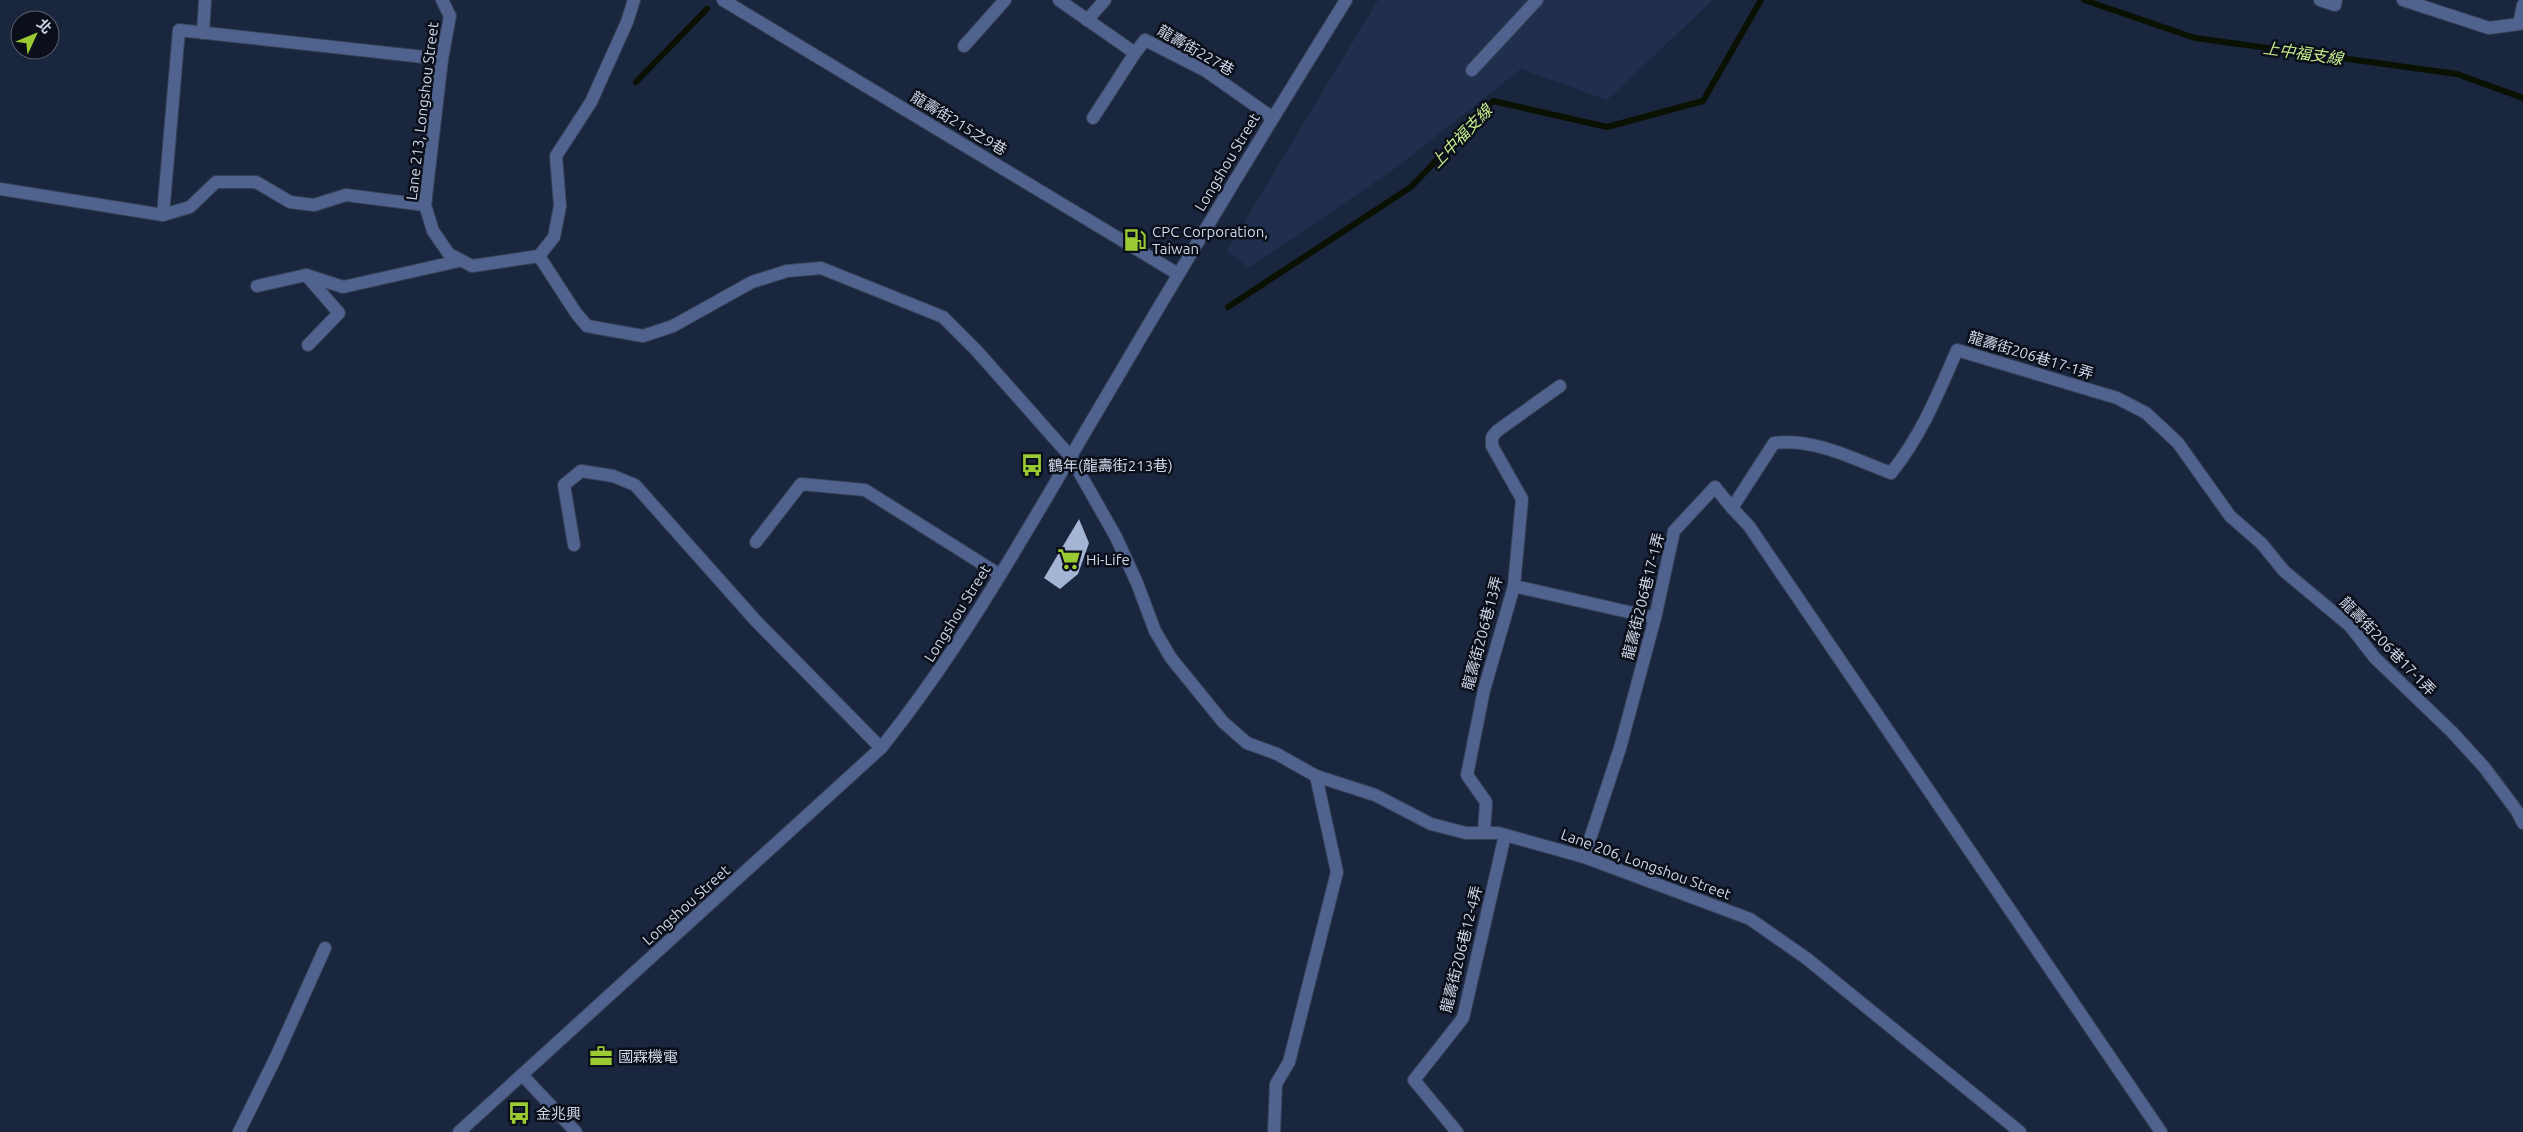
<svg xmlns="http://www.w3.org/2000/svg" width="2523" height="1132" font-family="Ubuntu,'Noto Sans TC',sans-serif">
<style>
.built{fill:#202f4e}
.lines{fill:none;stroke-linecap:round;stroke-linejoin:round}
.stream{stroke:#0a1100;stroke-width:6}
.building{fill:#a4b4d4}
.minor-casing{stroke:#374259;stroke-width:14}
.minor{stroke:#4f638e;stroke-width:12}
.labels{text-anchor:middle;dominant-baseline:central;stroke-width:5;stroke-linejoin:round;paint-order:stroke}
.street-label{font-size:15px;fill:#cfd8e8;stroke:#0a0f1a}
.poi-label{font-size:15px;fill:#cfd8e8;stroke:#0a0f1a;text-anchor:start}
.water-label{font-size:16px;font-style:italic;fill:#c8ee8c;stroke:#0a0f1a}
</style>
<rect width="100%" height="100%" fill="#1a253e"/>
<path class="built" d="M1378,0H1713L1607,100L1521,69L1393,170L1249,268L1227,251Z"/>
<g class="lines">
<g class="stream">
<path d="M2084,0L2195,38L2457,74L2523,98"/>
<path d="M636,82L707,9"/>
<path d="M1228,307L1411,187L1493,101L1607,127L1703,101L1761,0"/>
</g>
</g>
<path class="building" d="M1079,519L1089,543L1078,574L1060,589L1044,578Z"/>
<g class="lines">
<defs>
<g id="minor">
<path d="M442,0L450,16L442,59L425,205L433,231L449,254L472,266L539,256L576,313L587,326L643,336L673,326L752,282L787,271L821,268L943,317L976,350L1070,456L1116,537L1137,583L1155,631L1171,658L1223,722L1247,743L1277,754L1316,776L1375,795L1431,824L1466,833H1498L1584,857L1750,919L1806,958L2020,1132"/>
<path d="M723,0L1178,274"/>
<path d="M1059,0L1135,53L1145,40L1206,71L1273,118"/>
<path d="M2320,0L2335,5L2336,0"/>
<path d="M2403,0L2489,28L2519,24L2523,5"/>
<path d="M1087,20L1105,0"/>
<path d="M203,33L205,0"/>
<path d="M964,46L1005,0"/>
<path d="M1472,70L1537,0"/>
<path d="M1093,118L1135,53"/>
<path d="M0,189L163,215L190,207L216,182H256L290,202L314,205L346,195L425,205"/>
<path d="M163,215L179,30L442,59"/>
<path d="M539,256L554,237L560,206L556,156L591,102L627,22L634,0"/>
<path d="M306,275L339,313L308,345"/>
<path d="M257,286L306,275L343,287L459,261"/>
<path d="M1732,508L1749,526L2161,1132"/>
<path d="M756,542L801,484L865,490L1000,575"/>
<path d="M574,545L564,485L581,471L613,476L635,485L756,621L881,748"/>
<path d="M1514,586L1655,618"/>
<path d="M1484,833L1486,802L1467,775L1484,690L1514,586L1522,499L1492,446V437L1497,431L1560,386"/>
<path d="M1584,857L1620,748L1655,618L1674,531L1715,487L1732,508L1774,443C1815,438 1853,459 1891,473C1921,436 1938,394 1957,350L2117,398L2146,413L2178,443L2230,516L2262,544L2284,571L2350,626L2375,658L2452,732L2484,767L2517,811L2523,823"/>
<path d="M523,1076L576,1132"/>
<path d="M239,1132L276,1057L325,948"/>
<path d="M459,1132L881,748C963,646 1027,530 1094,417C1176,277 1260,138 1346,0"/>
<path d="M1274,1132L1276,1084L1289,1062L1337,872L1316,776"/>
<path d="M1457,1132L1414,1080L1463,1018L1505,835"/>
</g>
</defs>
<use href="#minor" class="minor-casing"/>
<use href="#minor" class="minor"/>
</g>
<defs>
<symbol id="fuel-bare" viewBox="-9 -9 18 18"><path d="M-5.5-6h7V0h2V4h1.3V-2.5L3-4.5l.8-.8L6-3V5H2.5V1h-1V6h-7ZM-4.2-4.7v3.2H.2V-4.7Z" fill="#9bcb33" stroke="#0a0f1a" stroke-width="2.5" paint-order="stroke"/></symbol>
<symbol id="bus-bare" viewBox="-9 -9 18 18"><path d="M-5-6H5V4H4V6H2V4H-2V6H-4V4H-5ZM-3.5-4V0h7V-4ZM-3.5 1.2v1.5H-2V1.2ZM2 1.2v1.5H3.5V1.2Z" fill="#9bcb33" stroke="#0a0f1a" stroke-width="2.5" paint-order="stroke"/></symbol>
<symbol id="supermarket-bare" viewBox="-9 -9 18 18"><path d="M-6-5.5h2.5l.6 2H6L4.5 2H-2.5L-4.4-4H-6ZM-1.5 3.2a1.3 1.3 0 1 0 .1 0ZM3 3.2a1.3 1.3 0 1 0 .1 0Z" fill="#9bcb33" stroke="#0a0f1a" stroke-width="2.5" paint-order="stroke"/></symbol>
<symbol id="office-bare" viewBox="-9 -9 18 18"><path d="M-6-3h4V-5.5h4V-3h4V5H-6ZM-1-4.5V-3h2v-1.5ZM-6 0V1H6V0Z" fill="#9bcb33" stroke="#0a0f1a" stroke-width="2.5" paint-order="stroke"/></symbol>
</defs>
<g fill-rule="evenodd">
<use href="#fuel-bare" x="1119" y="224" width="32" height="32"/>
<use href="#bus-bare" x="1016" y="449" width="32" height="32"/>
<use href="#supermarket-bare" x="1053" y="543" width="32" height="32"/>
<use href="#office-bare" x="585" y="1040" width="32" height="32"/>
<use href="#bus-bare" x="503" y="1097" width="32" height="32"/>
</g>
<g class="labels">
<g class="street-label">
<text transform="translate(1196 50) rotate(30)">龍壽街227巷</text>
<text transform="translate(422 111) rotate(-83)">Lane 213, Longshou Street</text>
<text transform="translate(959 123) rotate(31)">龍壽街215之9巷</text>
<text transform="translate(1227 162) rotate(-59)">Longshou Street</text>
<text transform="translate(2031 355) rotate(17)">龍壽街206巷17-1弄</text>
<text transform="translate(1643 596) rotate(-76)">龍壽街206巷17-1弄</text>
<text transform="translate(957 613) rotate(-58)">Longshou Street</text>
<text transform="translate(1482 633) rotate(-75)">龍壽街206巷13弄</text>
<text transform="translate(2388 646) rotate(46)">龍壽街206巷17-1弄</text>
<text transform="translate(1646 864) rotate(20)">Lane 206, Longshou Street</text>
<text transform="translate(686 905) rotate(-42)">Longshou Street</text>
<text transform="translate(1461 949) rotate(-76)">龍壽街206巷12-4弄</text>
</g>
<g class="poi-label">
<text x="1152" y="231">CPC Corporation,<tspan x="1152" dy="17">Taiwan</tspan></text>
<text x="1048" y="465">鶴年(龍壽街213巷)</text>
<text x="1086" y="559">Hi-Life</text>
<text x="618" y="1056">國霖機電</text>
<text x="536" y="1113">金兆興</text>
</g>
<g class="water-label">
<text transform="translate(2303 53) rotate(8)">上中福支線</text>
<text transform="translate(1461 136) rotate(-46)">上中福支線</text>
</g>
</g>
<g transform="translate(35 35) rotate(46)"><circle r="24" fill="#0a0f1a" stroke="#595f6c"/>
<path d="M0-4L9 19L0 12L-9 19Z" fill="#9bcb33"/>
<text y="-8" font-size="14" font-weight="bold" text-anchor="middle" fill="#cfd8e8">北</text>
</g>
</svg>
